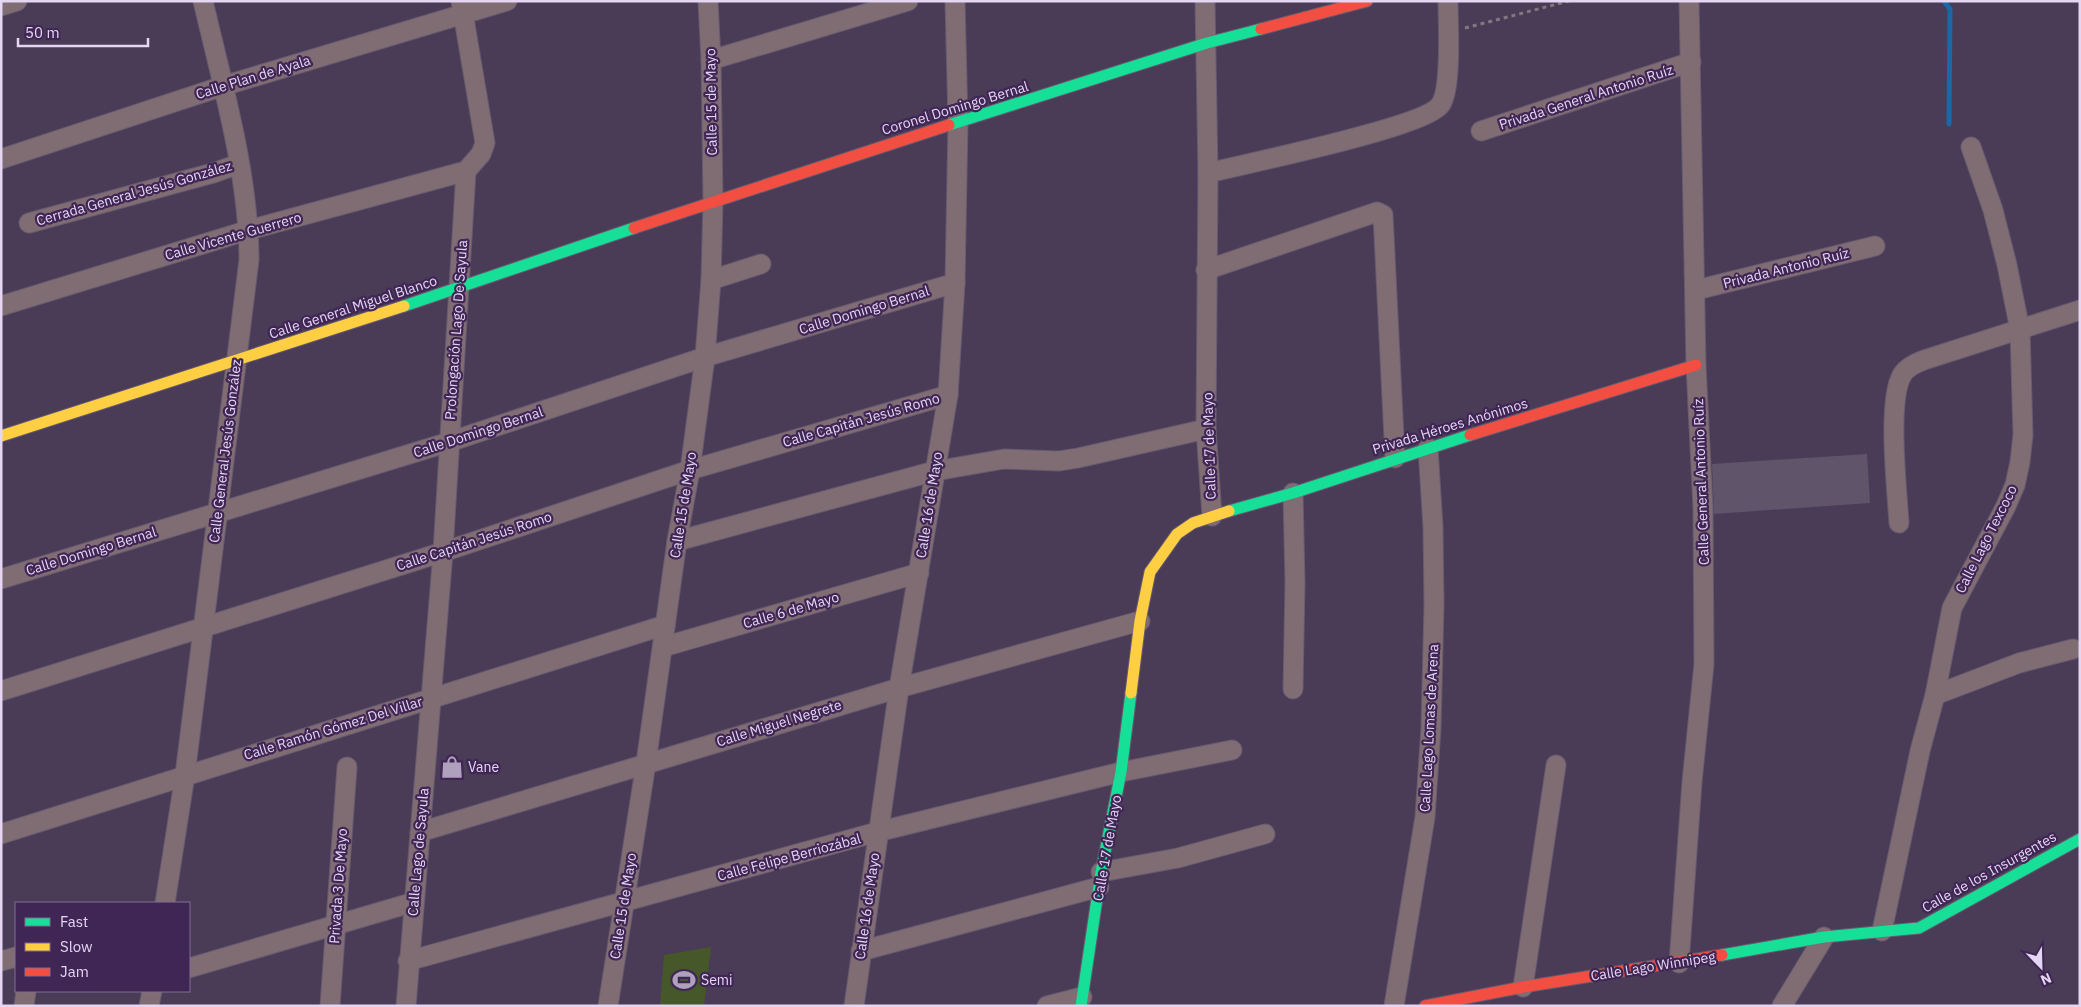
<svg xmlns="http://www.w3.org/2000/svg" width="2081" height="1007" font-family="'IBM Plex Sans',sans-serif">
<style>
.green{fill:#46572a}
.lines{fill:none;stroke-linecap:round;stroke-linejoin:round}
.stream{stroke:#1b68a6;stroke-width:5}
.building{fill:#5f5469}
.street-casing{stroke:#665a70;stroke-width:21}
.fast-casing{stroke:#665a70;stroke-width:13}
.slow-casing{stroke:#665a70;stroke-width:13}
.jam-casing{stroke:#665a70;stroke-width:13}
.path{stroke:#867680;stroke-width:3;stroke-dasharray:4 4;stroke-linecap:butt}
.street{stroke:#806c73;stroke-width:19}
.fast{stroke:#16e098;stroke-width:11}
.slow{stroke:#ffcf43;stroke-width:11}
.jam{stroke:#f24e42;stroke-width:11}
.labels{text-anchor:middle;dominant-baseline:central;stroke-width:4.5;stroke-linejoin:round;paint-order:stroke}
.street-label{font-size:14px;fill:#e5d6f4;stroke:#402655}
.poi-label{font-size:14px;fill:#e5d6f4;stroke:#402655;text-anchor:start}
</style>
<rect width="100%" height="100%" fill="#4a3c56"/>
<path class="green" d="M711,947L704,1006H660L664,955Z"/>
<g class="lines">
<path class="stream" d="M1944,1L1950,9L1949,124"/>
</g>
<path class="building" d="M1867,454L1870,503L1714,514L1712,464Z"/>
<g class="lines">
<defs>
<g id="street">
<path d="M1205,1L1208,173L1206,429L1212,516"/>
<path d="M1,6L17,1"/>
<path d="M711,60L908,1"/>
<path d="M1481,131L1691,62"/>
<path d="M1,159L223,86L507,1"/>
<path d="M1208,173C1244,164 1427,127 1441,104C1452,86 1448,24 1448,1"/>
<path d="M29,223L213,173L239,164"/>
<path d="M1206,270L1377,212L1383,215L1395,458"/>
<path d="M711,280L761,264"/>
<path d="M1696,290L1875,246"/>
<path d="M1,306L249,230L466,171L481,154L485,143L461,1"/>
<path d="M1293,493L1295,583L1293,689"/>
<path d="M1899,523C1897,490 1887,401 1902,375C1906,368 1916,363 1924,360L2080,310"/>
<path d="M677,541L935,471L1004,459L1059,461L1078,458L1206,429"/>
<path d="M1,579L449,442L705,357L955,283"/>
<path d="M663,647L919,573"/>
<path d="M1,691L443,552L690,470L948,395"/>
<path d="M1935,695L2019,663L2073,649"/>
<path d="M420,832L899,688L1140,621"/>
<path d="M1,834L665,625"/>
<path d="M1101,872L1178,858L1265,834"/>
<path d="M165,903L185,775L249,260C249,175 222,83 203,1"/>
<path d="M1882,931L1920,751L1935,695L1952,608L2006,506L2015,485L2020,462L2023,435L2020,330L2007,265L1993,210L1971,147"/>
<path d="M861,951L1099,887"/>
<path d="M1,961L16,957"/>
<path d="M408,961L877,832L1121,772L1232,750"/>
<path d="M1679,963L1692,782L1704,664L1703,508L1696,365L1689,1"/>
<path d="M189,968L414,902"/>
<path d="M1523,987L1556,765"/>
<path d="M24,1006L26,991"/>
<path d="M149,1006L152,991"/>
<path d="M330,1006L347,767"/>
<path d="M406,1006L443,552L466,171"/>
<path d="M608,1006L646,763L677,541L690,470L705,357L711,280L713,201L711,60L708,1"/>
<path d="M854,1006L899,688L948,395L955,283L958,122L955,1"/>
<path d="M1047,1006L1082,997"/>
<path d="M1394,1006L1425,817L1431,728L1434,604L1433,527L1428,448"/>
<path d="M1782,1006L1824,937"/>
</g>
<g id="fast">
<path d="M949,125L1207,43L1261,29"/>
<path d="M404,306L634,228"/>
<path d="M1229,511L1293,493L1470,435"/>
<path d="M1722,955L1824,937L1919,928L2080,839"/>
<path d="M1081,1006L1101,872L1121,772L1131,693"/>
</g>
<g id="slow">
<path d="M1,436L404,306"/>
<path d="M1131,693L1140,621L1150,572L1177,534L1193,523L1229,511"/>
</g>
<g id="jam">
<path d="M1261,29L1367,1"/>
<path d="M634,228L949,125"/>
<path d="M1470,435L1696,365"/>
<path d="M1425,1006L1523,987L1722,955"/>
</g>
</defs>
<use href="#street" class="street-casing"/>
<use href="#fast" class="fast-casing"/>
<use href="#slow" class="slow-casing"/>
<use href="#jam" class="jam-casing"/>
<path class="path" d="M1465,28L1569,1"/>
<use href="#street" class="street"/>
<use href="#fast" class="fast"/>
<use href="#slow" class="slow"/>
<use href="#jam" class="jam"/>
</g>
<defs>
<symbol id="shop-bare" viewBox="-9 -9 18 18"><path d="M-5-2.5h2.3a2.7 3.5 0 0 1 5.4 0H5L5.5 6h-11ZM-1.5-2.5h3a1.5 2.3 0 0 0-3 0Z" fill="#afa0bd" stroke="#402655" stroke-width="2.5" paint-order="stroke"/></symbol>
<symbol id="stadium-bare" viewBox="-9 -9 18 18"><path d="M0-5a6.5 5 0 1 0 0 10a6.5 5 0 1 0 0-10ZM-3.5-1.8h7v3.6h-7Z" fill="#afa0bd" stroke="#402655" stroke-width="2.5" paint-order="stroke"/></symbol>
</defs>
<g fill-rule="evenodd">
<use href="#shop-bare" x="436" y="751" width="32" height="32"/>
<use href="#stadium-bare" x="668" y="964" width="32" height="32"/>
</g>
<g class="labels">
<g class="street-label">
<text transform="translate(253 77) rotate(-17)">Calle Plan de Ayala</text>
<text transform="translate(1586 97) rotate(-18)">Privada General Antonio Ruíz</text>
<text transform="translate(711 102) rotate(-91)">Calle 15 de Mayo</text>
<text transform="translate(955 108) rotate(-17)">Coronel Domingo Bernal</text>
<text transform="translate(134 193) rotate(-16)">Cerrada General Jesús González</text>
<text transform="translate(233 236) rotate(-16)">Calle Vicente Guerrero</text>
<text transform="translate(1786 268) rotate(-14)">Privada Antonio Ruíz</text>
<text transform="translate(353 307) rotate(-18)">Calle General Miguel Blanco</text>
<text transform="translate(864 310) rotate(-17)">Calle Domingo Bernal</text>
<text transform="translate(456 330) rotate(-86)">Prolongación Lago De Sayula</text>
<text transform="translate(861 420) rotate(-16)">Calle Capitán Jesús Romo</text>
<text transform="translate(1450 426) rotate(-17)">Privada Héroes Anónimos</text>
<text transform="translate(478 432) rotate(-18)">Calle Domingo Bernal</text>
<text transform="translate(1209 446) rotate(-92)">Calle 17 de Mayo</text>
<text transform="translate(225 451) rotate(-83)">Calle General Jesús González</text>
<text transform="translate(1701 482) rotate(-92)">Calle General Antonio Ruíz</text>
<text transform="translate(683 505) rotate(-81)">Calle 15 de Mayo</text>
<text transform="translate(929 505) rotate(-81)">Calle 16 de Mayo</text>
<text transform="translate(1986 539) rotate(-63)">Calle Lago Texcoco</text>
<text transform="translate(474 541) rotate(-18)">Calle Capitán Jesús Romo</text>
<text transform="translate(91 551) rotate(-17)">Calle Domingo Bernal</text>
<text transform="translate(791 610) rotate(-16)">Calle 6 de Mayo</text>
<text transform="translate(779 723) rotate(-17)">Calle Miguel Negrete</text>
<text transform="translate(333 728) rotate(-17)">Calle Ramón Gómez Del Villar</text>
<text transform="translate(1429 728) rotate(-87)">Calle Lago Lomas de Arena</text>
<text transform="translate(1107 848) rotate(-80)">Calle 17 de Mayo</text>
<text transform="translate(418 852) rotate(-85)">Calle Lago de Sayula</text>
<text transform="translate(789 857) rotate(-15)">Calle Felipe Berriozábal</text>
<text transform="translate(1989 872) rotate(-29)">Calle de los Insurgentes</text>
<text transform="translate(338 886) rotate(-86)">Privada 3 De Mayo</text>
<text transform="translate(623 906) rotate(-81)">Calle 15 de Mayo</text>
<text transform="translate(867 906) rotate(-82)">Calle 16 de Mayo</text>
<text transform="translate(1653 966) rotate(-9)">Calle Lago Winnipeg</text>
</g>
<g class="poi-label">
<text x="468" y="767">Vane</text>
<text x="701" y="980">Semi</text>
</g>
</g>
<rect width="2081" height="1007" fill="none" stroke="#e5d6f4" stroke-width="5"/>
<rect x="15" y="902" width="175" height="90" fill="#402655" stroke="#826c95"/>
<rect x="25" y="918" width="25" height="8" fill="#16e098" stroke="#826c95"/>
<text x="60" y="927" font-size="15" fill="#e5d6f4">Fast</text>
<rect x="25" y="943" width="25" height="8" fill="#ffcf43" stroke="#826c95"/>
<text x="60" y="952" font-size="15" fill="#e5d6f4">Slow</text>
<rect x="25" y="968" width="25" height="8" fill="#f24e42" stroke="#826c95"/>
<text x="60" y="977" font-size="15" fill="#e5d6f4">Jam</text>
<g transform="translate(2041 967) rotate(157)" stroke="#402655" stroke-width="4" paint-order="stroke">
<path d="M0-4L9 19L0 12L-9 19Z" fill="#e5d6f4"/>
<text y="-8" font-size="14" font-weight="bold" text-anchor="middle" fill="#e5d6f4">N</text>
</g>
<path d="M18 38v8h130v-8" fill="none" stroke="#e5d6f4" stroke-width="2.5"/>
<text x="25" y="38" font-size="15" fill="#e5d6f4" stroke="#402655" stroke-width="4" paint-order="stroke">50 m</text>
</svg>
